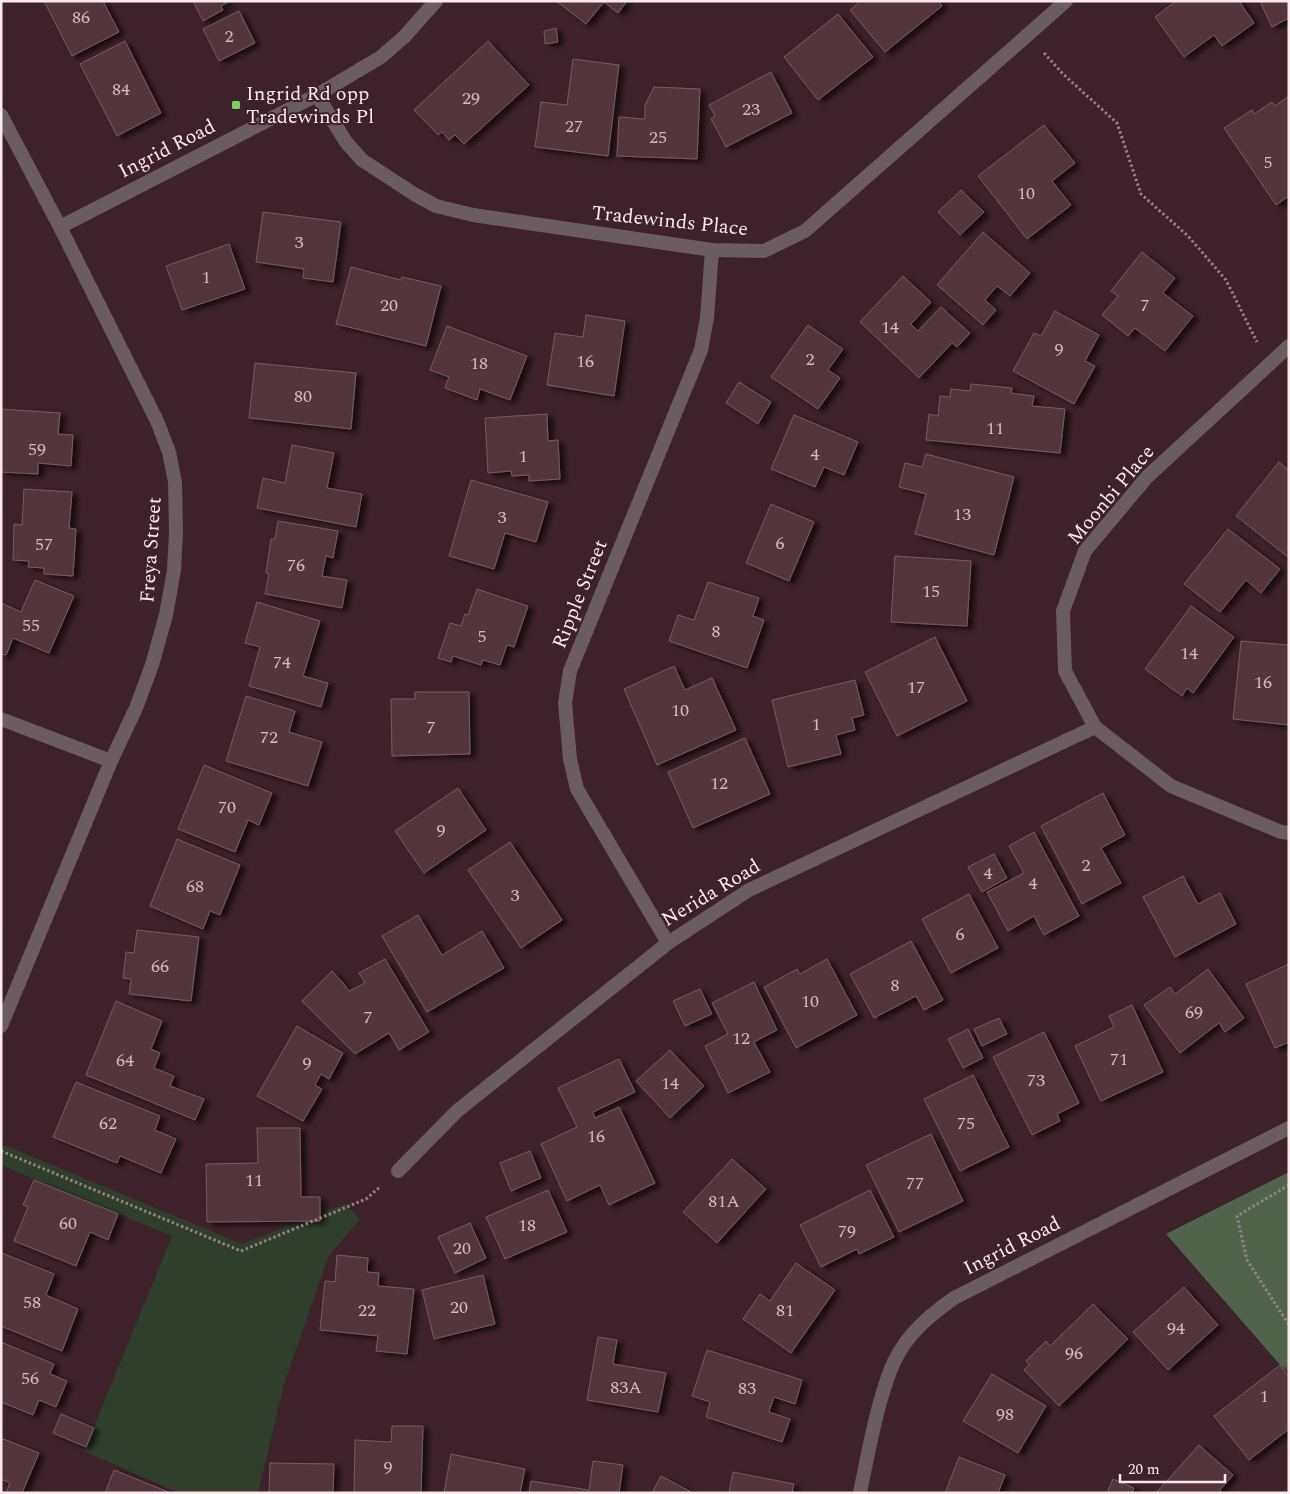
<svg xmlns="http://www.w3.org/2000/svg" width="1290" height="1494" font-family="Spectral,serif">
<style>
.green{fill:#303e2c}
.forest{fill:#50644b}
.building{fill:#52363e;stroke:#795a63;filter:url(#shadow)}
.lines{fill:none;stroke-linecap:round;stroke-linejoin:round}
.path{stroke:#967f86;stroke-width:3;stroke-dasharray:2.5 2.5;stroke-linecap:butt}
.minor{stroke:#6a5c60;stroke-width:14}
.tertiary{stroke:#6a5c60;stroke-width:14}
.poi-dot{fill:#77d259;stroke:#3d222b;stroke-width:2}
.labels{text-anchor:middle;dominant-baseline:central;stroke-width:4;stroke-linejoin:round;paint-order:stroke}
.number-label{font-size:18px;fill:#d1bcc2}
.poi-label{font-size:20px;fill:#fbe9ee;stroke:#3d222b;text-anchor:start}
.street-label{font-size:20px;fill:#fbe9ee;stroke:#3d222b}
</style>
<defs>
<filter id="shadow"><feDropShadow dx="5.5" dy="3" stdDeviation="2.5" flood-color="#0009"/></filter>
</defs>
<rect width="100%" height="100%" fill="#3d222b"/>
<path class="green" d="M4,1145L242,1244L345,1204L360,1219L329,1255L284,1384L258,1493H178L84,1451L172,1236L1,1165V1150Z"/>
<path class="forest" d="M1289,1172V1375L1166,1234Z"/>
<g class="building">
<path d="M44,1H103L119,32L72,56Z"/>
<path d="M193,1H230L221,6L223,10L203,21Z"/>
<path d="M556,1H627L618,13L604,2L586,24Z"/>
<path d="M861,1H939L942,6L885,52L850,10Z"/>
<path d="M1176,1H1239L1254,23L1222,46L1214,35L1184,57L1155,17Z"/>
<path d="M1260,1H1289V18L1272,27Z"/>
<path d="M239,11L255,43L219,61L203,29Z"/>
<path d="M838,14L873,57L818,100L784,57Z"/>
<path d="M556,28L558,42L545,44L544,31Z"/>
<path d="M125,41L161,113L117,136L80,64Z"/>
<path d="M488,41L529,85L464,144L455,135L449,140L442,132L438,135L414,110Z"/>
<path d="M573,59L619,65L608,156L535,147L541,102L567,105Z"/>
<path d="M771,72L792,113L726,147L711,119L715,116L709,105Z"/>
<path d="M654,87L700,89L697,159L617,156L619,117L645,119V105Z"/>
<path d="M1289,96V196L1276,205L1224,128L1252,110L1254,114L1272,102L1275,106Z"/>
<path d="M1044,125L1075,163L1052,181L1071,205L1027,239L978,176Z"/>
<path d="M961,190L984,212L960,235L938,212Z"/>
<path d="M263,212L341,222L333,282L303,278L304,269L256,262Z"/>
<path d="M983,232L1030,273L1010,296L997,286L985,300L996,310L983,325L937,285Z"/>
<path d="M229,244L245,289L182,310L166,266Z"/>
<path d="M1142,252L1175,278L1163,293L1193,316L1165,351L1135,328L1128,336L1102,315L1118,296L1111,291Z"/>
<path d="M351,267L401,280L402,277L441,286L426,346L336,324Z"/>
<path d="M903,276L931,302L911,324L918,331L941,307L970,333L957,347L952,343L919,378L860,322Z"/>
<path d="M1055,311L1099,335L1085,361L1095,366L1074,404L1013,371L1034,333L1041,336Z"/>
<path d="M586,315L625,321L614,396L547,385L555,333L583,337Z"/>
<path d="M808,325L843,349L828,370L840,378L818,409L771,377Z"/>
<path d="M447,326L527,356L510,400L480,389L477,400L445,388L449,377L430,370Z"/>
<path d="M255,363L356,373L351,429L249,418Z"/>
<path d="M739,382L771,402L758,424L726,403Z"/>
<path d="M971,384L1012,388L1011,393L1034,396L1032,406L1065,409L1060,453L926,440L929,414L938,416L940,396L950,397L951,389L970,391Z"/>
<path d="M1,409L60,413L58,434L73,435L71,466L38,463V474L1,472Z"/>
<path d="M547,414L548,441L558,440L560,479L529,481V475L512,476L511,471L488,473L485,418Z"/>
<path d="M794,415L858,442L844,475L824,467L815,487L771,469Z"/>
<path d="M292,445L334,453L327,488L362,494L356,527L257,508L263,478L285,483Z"/>
<path d="M926,454L1014,477L994,555L915,534L926,494L899,487L905,463L922,467Z"/>
<path d="M1279,462L1289,470V558L1236,516Z"/>
<path d="M471,480L548,502L536,542L505,533L494,569L449,556Z"/>
<path d="M24,489L72,492L69,528L76,529L73,576L44,574V568L28,567L29,561L13,560L14,524L22,525Z"/>
<path d="M771,504L814,522L789,581L746,563Z"/>
<path d="M278,521L338,531L333,558L326,556L322,576L347,580L342,608L265,594L269,574L266,573L271,539H275Z"/>
<path d="M1228,529L1280,569L1261,593L1246,580L1220,612L1184,584Z"/>
<path d="M895,556L971,561L967,626L891,622Z"/>
<path d="M35,580L74,596L49,653L13,638L6,655L1,654V603L21,612Z"/>
<path d="M708,582L759,598L753,616L764,620L747,668L669,641L678,615L694,620Z"/>
<path d="M477,589L528,606L514,647L507,645L500,665L483,660L481,665L453,656L451,662L438,658L450,623L461,626L465,614L468,615Z"/>
<path d="M257,602L320,621L303,676L328,683L321,707L249,686L260,647L245,643Z"/>
<path d="M1191,606L1234,637L1193,693L1187,688L1182,696L1145,669Z"/>
<path d="M935,637L967,701L897,736L865,672Z"/>
<path d="M1241,641L1289,645V725L1233,719Z"/>
<path d="M674,666L685,690L712,678L736,730L657,765L624,689Z"/>
<path d="M855,680L864,715L852,718L855,730L836,735L841,754L788,767L772,700Z"/>
<path d="M415,692H469L470,754L392,756L391,699H415Z"/>
<path d="M246,696L295,711L289,732L322,742L308,786L226,761Z"/>
<path d="M745,738L770,794L693,828L668,772Z"/>
<path d="M204,765L272,793L259,825L248,820L235,852L178,829Z"/>
<path d="M458,788L486,830L424,873L395,831Z"/>
<path d="M1103,793L1125,835L1101,848L1121,883L1082,904L1041,826Z"/>
<path d="M1034,832L1079,916L1044,935L1034,916L1008,931L987,892L1024,873L1009,846Z"/>
<path d="M177,839L240,865L220,915L210,911L203,929L150,906Z"/>
<path d="M510,842L562,920L521,948L468,870Z"/>
<path d="M994,854L1007,878L982,892L968,867Z"/>
<path d="M1183,876L1198,904L1220,893L1236,924L1175,957L1143,897Z"/>
<path d="M969,894L998,948L951,973L922,919Z"/>
<path d="M418,915L442,955L482,931L504,968L427,1012L382,936Z"/>
<path d="M137,930L199,937L191,1001L129,994L131,979L123,978L126,952L134,953Z"/>
<path d="M911,941L943,1000L924,1010L916,996L874,1018L850,974Z"/>
<path d="M385,959L429,1032L399,1050L389,1033L355,1054L302,1001L332,971L343,983L349,991L365,983L359,973Z"/>
<path d="M827,959L857,1015L796,1048L764,987L797,969L800,974Z"/>
<path d="M1289,964V1042L1275,1048L1246,984Z"/>
<path d="M1208,969L1244,1018L1225,1032L1219,1023L1180,1053L1144,1005L1170,987L1175,994Z"/>
<path d="M754,982L777,1030L754,1042L770,1072L728,1093L705,1046L728,1034L712,1003Z"/>
<path d="M700,989L712,1014L685,1026L673,1001Z"/>
<path d="M116,1001L162,1021L151,1049L160,1053L154,1068L174,1076L170,1086L204,1099L195,1120L86,1075Z"/>
<path d="M1132,1005L1163,1072L1101,1101L1075,1046L1114,1027L1109,1016Z"/>
<path d="M999,1018L1007,1034L982,1046L974,1029Z"/>
<path d="M297,1026L343,1053L329,1079L321,1074L315,1085L322,1089L303,1121L257,1096Z"/>
<path d="M968,1029L983,1058L963,1068L948,1039Z"/>
<path d="M1044,1032L1079,1103L1057,1114L1060,1121L1032,1135L993,1057Z"/>
<path d="M670,1050L704,1086L670,1118L636,1081Z"/>
<path d="M619,1059L635,1092L593,1112L595,1118L619,1107L655,1183L609,1205L600,1185L567,1201L541,1144L577,1127L558,1088Z"/>
<path d="M973,1075L1009,1147L960,1171L924,1099Z"/>
<path d="M76,1082L160,1116L155,1130L176,1139L161,1173L120,1156L117,1163L53,1137Z"/>
<path d="M257,1128H300L301,1197H320V1221L207,1222L206,1164L258,1163Z"/>
<path d="M931,1134L963,1201L899,1232L866,1165Z"/>
<path d="M530,1151L541,1178L511,1191L500,1163Z"/>
<path d="M732,1159L766,1189L717,1243L683,1212Z"/>
<path d="M34,1180L118,1214L108,1240L90,1232L76,1266L14,1241L28,1207L23,1205Z"/>
<path d="M548,1190L567,1232L505,1259L486,1217Z"/>
<path d="M870,1190L894,1237L859,1254L857,1249L821,1267L800,1225Z"/>
<path d="M470,1223L486,1258L455,1273L438,1237Z"/>
<path d="M2,1253L54,1274L46,1295L78,1309L62,1351L1,1326V1256Z"/>
<path d="M337,1255L368,1258L367,1272L379,1273L378,1286L414,1289L407,1354L376,1351L378,1336L320,1330L325,1281L335,1282Z"/>
<path d="M796,1263L835,1290L791,1353L743,1319L760,1294L770,1301Z"/>
<path d="M483,1275L495,1324L434,1339L422,1290Z"/>
<path d="M1184,1287L1218,1325L1168,1370L1133,1332Z"/>
<path d="M1093,1304L1128,1339L1059,1406L1024,1370L1029,1365L1026,1361L1046,1341L1050,1346Z"/>
<path d="M598,1337L617,1340L613,1364L666,1373L658,1412L587,1400Z"/>
<path d="M1,1342L54,1364L50,1374L67,1381L56,1407L39,1400L33,1415L1,1402Z"/>
<path d="M707,1350L802,1380L795,1404L774,1397L769,1412L790,1419L782,1442L706,1417L710,1402L692,1396Z"/>
<path d="M1280,1365L1289,1377V1429L1249,1460L1214,1416Z"/>
<path d="M992,1374L1046,1406L1018,1453L963,1421Z"/>
<path d="M61,1414L94,1428L86,1447L53,1433Z"/>
<path d="M392,1426H423L421,1493H354L355,1440L391,1442Z"/>
<path d="M1,1438L39,1453L22,1493H6L10,1483L1,1479Z"/>
<path d="M1199,1445L1233,1475L1220,1490L1223,1493H1156Z"/>
<path d="M451,1454L525,1469L520,1493H444Z"/>
<path d="M959,1457L1005,1475L998,1493H945Z"/>
<path d="M593,1461L623,1465L619,1493H529L531,1481L589,1490Z"/>
<path d="M270,1463L334,1464L333,1493H269Z"/>
<path d="M114,1470L171,1493H105Z"/>
<path d="M733,1472L794,1484L792,1493H729Z"/>
<path d="M661,1476L693,1493H652Z"/>
<path d="M1113,1479L1134,1488L1132,1493H1107Z"/>
</g>
<g class="lines">
<g class="path">
<path d="M1044,53L1063,74L1117,123L1141,194L1188,236L1226,280L1257,342"/>
<path d="M1,1151L241,1251L366,1199L381,1186"/>
<path d="M1289,1185L1237,1216L1247,1260L1289,1325"/>
</g>
<g class="minor">
<path d="M317,95L346,142L362,160L414,194L436,206L473,215L712,250L764,251L805,231L1066,1"/>
<path d="M60,227L317,95L381,57L404,37L436,1"/>
<path d="M1289,346L1147,477L1085,551L1063,611L1065,671L1095,727L1171,786L1281,832L1289,833"/>
<path d="M1,719L111,761"/>
<path d="M668,943L577,789L570,759L565,703L570,671L701,350L707,318L712,250"/>
<path d="M398,1171L457,1111L668,943L749,890L1095,727"/>
<path d="M860,1493C866,1462 872,1432 880,1402C884,1389 888,1374 894,1362C907,1334 930,1315 954,1298L1289,1128"/>
</g>
<path class="tertiary" d="M1,115L60,227L157,421L169,452L175,482L176,533L174,570L166,615L152,665L136,708L111,761L1,1026"/>
</g>
<rect class="poi-dot" x="231" y="100" width="10" height="10" rx="2.5"/>
<g class="labels">
<g class="number-label">
<text x="81" y="17">86</text>
<text x="229" y="36">2</text>
<text x="121" y="89">84</text>
<text x="471" y="98">29</text>
<text x="751" y="109">23</text>
<text x="574" y="126">27</text>
<text x="658" y="137">25</text>
<text x="1268" y="162">5</text>
<text x="1026" y="193">10</text>
<text x="299" y="242">3</text>
<text x="206" y="277">1</text>
<text x="389" y="305">20</text>
<text x="1145" y="305">7</text>
<text x="890" y="327">14</text>
<text x="1059" y="349">9</text>
<text x="810" y="359">2</text>
<text x="585" y="361">16</text>
<text x="479" y="363">18</text>
<text x="303" y="396">80</text>
<text x="995" y="428">11</text>
<text x="37" y="449">59</text>
<text x="815" y="454">4</text>
<text x="523" y="456">1</text>
<text x="962" y="514">13</text>
<text x="502" y="517">3</text>
<text x="780" y="543">6</text>
<text x="44" y="544">57</text>
<text x="296" y="565">76</text>
<text x="931" y="591">15</text>
<text x="31" y="625">55</text>
<text x="716" y="631">8</text>
<text x="482" y="636">5</text>
<text x="1189" y="653">14</text>
<text x="282" y="662">74</text>
<text x="1263" y="682">16</text>
<text x="916" y="687">17</text>
<text x="680" y="710">10</text>
<text x="816" y="724">1</text>
<text x="431" y="727">7</text>
<text x="269" y="737">72</text>
<text x="719" y="783">12</text>
<text x="227" y="807">70</text>
<text x="441" y="830">9</text>
<text x="1086" y="865">2</text>
<text x="988" y="873">4</text>
<text x="1033" y="883">4</text>
<text x="195" y="886">68</text>
<text x="515" y="895">3</text>
<text x="960" y="934">6</text>
<text x="160" y="966">66</text>
<text x="895" y="985">8</text>
<text x="810" y="1001">10</text>
<text x="1194" y="1012">69</text>
<text x="368" y="1017">7</text>
<text x="741" y="1038">12</text>
<text x="1119" y="1059">71</text>
<text x="125" y="1060">64</text>
<text x="307" y="1063">9</text>
<text x="1036" y="1080">73</text>
<text x="670" y="1083">14</text>
<text x="108" y="1123">62</text>
<text x="966" y="1123">75</text>
<text x="596" y="1136">16</text>
<text x="254" y="1180">11</text>
<text x="915" y="1183">77</text>
<text x="724" y="1201">81A</text>
<text x="68" y="1223">60</text>
<text x="527" y="1225">18</text>
<text x="847" y="1231">79</text>
<text x="462" y="1248">20</text>
<text x="32" y="1302">58</text>
<text x="459" y="1307">20</text>
<text x="367" y="1310">22</text>
<text x="785" y="1310">81</text>
<text x="1176" y="1328">94</text>
<text x="1074" y="1353">96</text>
<text x="30" y="1378">56</text>
<text x="626" y="1387">83A</text>
<text x="747" y="1388">83</text>
<text x="1264" y="1396">1</text>
<text x="1005" y="1414">98</text>
<text x="388" y="1467">9</text>
</g>
<g class="poi-label">
<text x="246" y="94">Ingrid Rd opp<tspan x="246" dy="23">Tradewinds Pl</tspan></text>
</g>
<g class="street-label">
<text transform="translate(167 149) rotate(-27)">Ingrid Road</text>
<text transform="translate(670 221) rotate(6)">Tradewinds Place</text>
<text transform="translate(1111 495) rotate(-50)">Moonbi Place</text>
<text transform="translate(151 550) rotate(-86)">Freya Street</text>
<text transform="translate(580 594) rotate(-68)">Ripple Street</text>
<text transform="translate(711 893) rotate(-31)">Nerida Road</text>
<text transform="translate(1012 1246) rotate(-27)">Ingrid Road</text>
</g>
</g>
<rect width="1290" height="1494" fill="none" stroke="#fbe9ee" stroke-width="5"/>
<path d="M1120 1474v8h105v-8" fill="none" stroke="#fbe9ee" stroke-width="2.5"/>
<text x="1128" y="1474" font-size="15" fill="#fbe9ee" stroke="#3d222b" stroke-width="4" paint-order="stroke">20 m</text>
</svg>
